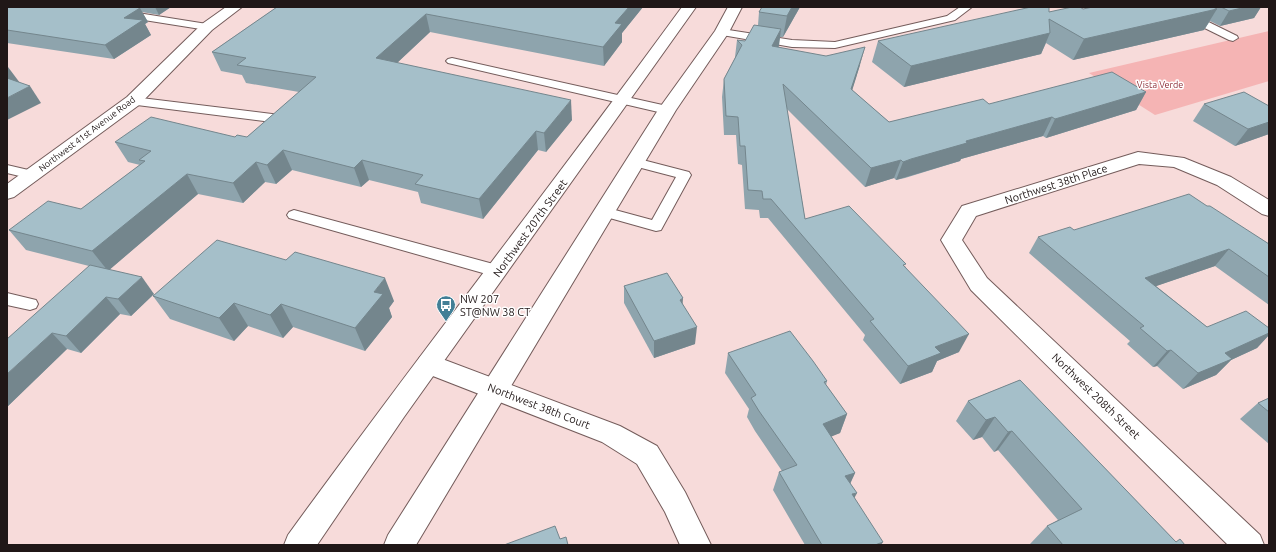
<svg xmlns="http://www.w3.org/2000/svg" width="1276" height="552" font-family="Ubuntu,sans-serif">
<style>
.green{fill:#f5b4b4}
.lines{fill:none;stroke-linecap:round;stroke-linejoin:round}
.service-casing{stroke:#745c5b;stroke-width:2}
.minor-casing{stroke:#745c5b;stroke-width:2}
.tertiary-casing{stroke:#745c5b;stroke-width:2}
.service{fill:#fff;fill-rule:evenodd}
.minor{fill:#fff;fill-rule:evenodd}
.tertiary{fill:#fff;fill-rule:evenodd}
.wall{fill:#8ea4ad}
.shaded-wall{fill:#74868d}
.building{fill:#a5bfc9;stroke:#74868d}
.labels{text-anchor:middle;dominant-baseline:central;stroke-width:3;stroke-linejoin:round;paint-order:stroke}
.far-park-label{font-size:9px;fill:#8b2934;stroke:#fff}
.far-street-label{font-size:9px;fill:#201717;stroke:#fff}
.street-label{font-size:11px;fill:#201717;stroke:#fff}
.poi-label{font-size:11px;fill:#201717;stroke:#fff;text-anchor:start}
</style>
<rect width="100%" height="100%" fill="#f7dbda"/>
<path class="green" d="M1269,31V81L1155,115L1089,73Z"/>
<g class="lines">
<defs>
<g id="service">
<path d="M76,7H100L207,24L212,27L207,30L81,10Z"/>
<path d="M960,7H972L955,20L835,48L792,47L722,35L717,32L722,29L792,40L835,42L947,16Z"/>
<path d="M1165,7H1178L1237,36L1238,38L1233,41L1229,40L1166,9Z"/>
<path d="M452,58L667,106L671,107L673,110L671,113L667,114L448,63L446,61L448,59Z"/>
<path d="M133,97L288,116L292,117L294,120L292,123L288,124L129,104L127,101L129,98Z"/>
<path d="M635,158L689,172L691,175L661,230L656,231L599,215L597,212L599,209L604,207L652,220L676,177L630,165L628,162L630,159Z"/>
<path d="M7,165L37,172L39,175L37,178L32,179L7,173Z"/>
<path d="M294,210L497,265L503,267L505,271L503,275L497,277L289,218L287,215L289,212Z"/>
<path d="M7,293L36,300L38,304L36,308L30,310L7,305Z"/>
</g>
<g id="minor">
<path d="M226,7H242L212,30L139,105L14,197L7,199V184L127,97L202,24Z"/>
<path d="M1138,152L1184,158L1231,177L1269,200V216L1262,214L1217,185L1174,167L1139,164L976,216L962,240L987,278L1260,535L1264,545H1228L971,290L941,240L962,206Z"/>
<path d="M429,354L620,426L657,446L685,492L711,545H680L665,512L637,464L602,442L420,371L417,364L420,357Z"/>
</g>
<g id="tertiary">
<path d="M682,7H696L404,417L317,545H284L288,535C417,357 553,184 682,7Z"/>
<path d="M728,7H742L729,32L676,110L416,545H384L388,535L658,110L715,31Z"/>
</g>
</defs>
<use href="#service" class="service-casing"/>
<use href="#minor" class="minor-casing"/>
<use href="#tertiary" class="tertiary-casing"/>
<use href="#service" class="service"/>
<use href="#minor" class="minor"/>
<use href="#tertiary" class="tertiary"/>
</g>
<g class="wall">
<path d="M7,7H171L159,15L142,12L148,22L145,24L151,35L114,59L7,43Z"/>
<path d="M277,7H643L622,33V42L604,66L430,32L397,63L572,120L546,152L538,150L483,219L421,203L418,192L369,180L361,187L292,170L276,184L265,182L243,203L198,194L109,270L154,294L131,316L120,314L81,353L67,349L7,407L89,266L26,250L9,230L81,209L140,165L128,162L115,142L235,137H247L299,92L246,83L242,75L221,71L212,52Z"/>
<path d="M762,7H800L783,37H780L778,47L860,65L852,90L889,122L989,104L1146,92L1136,110L1046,138L1043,136L961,159L960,161L905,178L896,180L894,178L865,187L787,109L805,219L905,266L959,352L937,361L932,372L900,384L863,340L865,335L768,218H760L759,210L745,209L742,165L738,164L736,135H724L722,97L724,79L735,58V57L737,40L745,41L758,25L759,12Z"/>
<path d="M1093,7H1261L1254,18L1220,26L1210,21L1204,30L1073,60L1046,43L1041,54L904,87L872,62L878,41L1049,12L1083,9Z"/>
<path d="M1204,104L1269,106V134L1235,146L1193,121Z"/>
<path d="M1207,206L1269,244V305L1215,266L1156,286L1207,327L1269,328V335L1257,348L1231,360L1216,375L1183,389L1157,366L1153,367L1127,344L1130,341L1029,253L1038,237Z"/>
<path d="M624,286L683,305L695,344L654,358L624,303Z"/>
<path d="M153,296L394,301L389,308L392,317L365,351L293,327L283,338L248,326L234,341L170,319Z"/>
<path d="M728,353L827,381L826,385L847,414L840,433L831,436L855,473L850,483L854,498L881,545H805L773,490L779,472L782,471L755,431L747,417L749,409L725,373Z"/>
<path d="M1020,380L1176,542L1185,545H1031L1030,544L1047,526L1058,520L998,450L994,452L982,437L973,440L956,421L968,401Z"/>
<path d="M1269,398V444L1240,419L1258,403Z"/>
</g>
<g class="shaded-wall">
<path d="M155,7H171L159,15Z"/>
<path d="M629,7H643L622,33V42L604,66L603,47L615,23Z"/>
<path d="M792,7H800L783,37L787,16Z"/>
<path d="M1246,7H1261L1254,18L1220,26L1229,11Z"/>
<path d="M140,8L148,22L145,24L151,35L114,59L105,45L124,18Z"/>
<path d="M1217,9L1204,30L1073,60L1084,39Z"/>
<path d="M426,14L430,32L382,77L376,58Z"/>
<path d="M781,29L779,46L769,64L772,46Z"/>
<path d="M1050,33L1041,54L904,87L911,66Z"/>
<path d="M865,47L860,65L847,107L851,89Z"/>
<path d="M8,67L20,83L7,89V68Z"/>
<path d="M30,86L41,103L7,120V98Z"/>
<path d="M1146,92L1136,110L1046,138L1055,119Z"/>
<path d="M571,100L572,120L546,152L544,133Z"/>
<path d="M1052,117L1043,136L961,159L960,161L896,180L903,162L966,141Z"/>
<path d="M1269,122V134L1235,146L1248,129Z"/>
<path d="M536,131L538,150L483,219L479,199Z"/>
<path d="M283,150L292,170L276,184L267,165Z"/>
<path d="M362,160L369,180L361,187L354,168Z"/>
<path d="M901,160L894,178L865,187L871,168Z"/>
<path d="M256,162L265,182L243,203L233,183Z"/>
<path d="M187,174L198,194L108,271L92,251Z"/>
<path d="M1229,249L1215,266L1133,294L1145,278Z"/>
<path d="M142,277L154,294L131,316L118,299Z"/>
<path d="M385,278L394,301L389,308L392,317L365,351L355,328L374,292Z"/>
<path d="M106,297L120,314L81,353L66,336Z"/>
<path d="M683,298L682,315L680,300Z"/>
<path d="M234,303L248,326L234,341L219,318Z"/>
<path d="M281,304L293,327L283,338L270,315Z"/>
<path d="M697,327L695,344L654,358V341Z"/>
<path d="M52,333L67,349L7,407V374Z"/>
<path d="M1269,333V335L1257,348L1231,360L1216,375L1183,389L1198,373L1225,353Z"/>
<path d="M969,334L959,352L937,361L932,372L900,384L908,366L935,347Z"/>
<path d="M1171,350L1157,366L1153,367L1167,351Z"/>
<path d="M847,414L840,433L816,443L823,424Z"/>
<path d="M995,417L982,437L973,440L986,420Z"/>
<path d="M1012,431L998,450L994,452L1008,432Z"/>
<path d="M855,473L847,491L845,476Z"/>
<path d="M857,493L848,510L852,494Z"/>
<path d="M883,542L881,545H875Z"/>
</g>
<g class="building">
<path d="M7,7H136L140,8L124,18L143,20L105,45L7,30Z"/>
<path d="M277,7H629L615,23L622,24L603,47L426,14L376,58L571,100L544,133L536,131L479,199L415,184L423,175L362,160L354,168L283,150L267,165L256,162L233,183L187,174L92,251L9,230L48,201L81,209L145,161L139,160L151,151L115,142L151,117L235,137L237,135L247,137L316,77L237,65L246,58L212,52Z"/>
<path d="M762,7H792L787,16L759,12Z"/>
<path d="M1031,7H1049V12L1072,7H1080L1083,9L1093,7H1213L1217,9L1084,39L1049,19L1050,33L911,66L878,41Z"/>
<path d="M1221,7H1246L1229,11Z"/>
<path d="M754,25L781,29L772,46L826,56L865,47L851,89L889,122L983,99L989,104L1112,72L1146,92L1055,119L1052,117L966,141L967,143L911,159L903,162L901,160L871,168L783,84L805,219L849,206L906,264L903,265L969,334L935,347L941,353L908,366L870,321L874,319L771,199H763L762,191L748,190L745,146H740L738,117L726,116L724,79L742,45L737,40L745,41Z"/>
<path d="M7,78L30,86L7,98Z"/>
<path d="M1244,92L1269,106V122L1248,129L1204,104Z"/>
<path d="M1189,194L1207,206H1210L1269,244V277L1229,249L1145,278L1207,327L1246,311L1269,328V333L1225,353L1232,359L1198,373L1171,350L1167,351L1140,328L1144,326L1038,237L1070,227L1074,230Z"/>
<path d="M217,240L286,260L295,252L385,278L374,292L383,294L355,328L281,304L270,315L234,303L219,318L153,296Z"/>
<path d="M90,265L142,277L118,299L106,297L66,336L52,333L7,374V339Z"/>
<path d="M667,273L683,298L680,300L697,327L654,341L624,286Z"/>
<path d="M790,331L813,361L827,381L824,382L847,414L823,424L855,473L845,476L857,493L852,494L883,542L875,545H822L779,472L797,465L759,411L751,398L756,395L728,353Z"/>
<path d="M1020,380L1176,542L1180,539L1185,545H1063L1047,526L1082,509L1012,431L1008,432L995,417L986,420L968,401Z"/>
<path d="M1269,398V412L1258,403Z"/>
<path d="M555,526L560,539L566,537L568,545H504Z"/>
</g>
<defs>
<symbol id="bus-pin" viewBox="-11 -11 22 30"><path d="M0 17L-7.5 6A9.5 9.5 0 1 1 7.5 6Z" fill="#427f96" stroke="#fff"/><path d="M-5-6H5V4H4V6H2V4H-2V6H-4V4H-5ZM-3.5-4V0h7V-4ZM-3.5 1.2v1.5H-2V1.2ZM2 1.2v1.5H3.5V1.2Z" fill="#fff"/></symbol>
</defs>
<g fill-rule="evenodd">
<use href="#bus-pin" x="435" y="294" width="22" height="30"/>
</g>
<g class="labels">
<g class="far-park-label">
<text x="1160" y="85">Vista Verde</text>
</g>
<g class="far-street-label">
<text transform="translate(87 134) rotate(-37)">Northwest 41st Avenue Road</text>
</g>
<g class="street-label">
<text transform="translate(1056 184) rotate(-18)">Northwest 38th Place</text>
<text transform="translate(530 228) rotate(-54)">Northwest 207th Street</text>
<text transform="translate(1096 396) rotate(44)">Northwest 208th Street</text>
<text transform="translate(539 406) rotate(21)">Northwest 38th Court</text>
</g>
<g class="poi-label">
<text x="460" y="299">NW 207<tspan x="460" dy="13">ST@NW 38 CT</tspan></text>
</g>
</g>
<rect width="1276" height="552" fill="none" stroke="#201717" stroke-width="16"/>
</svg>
